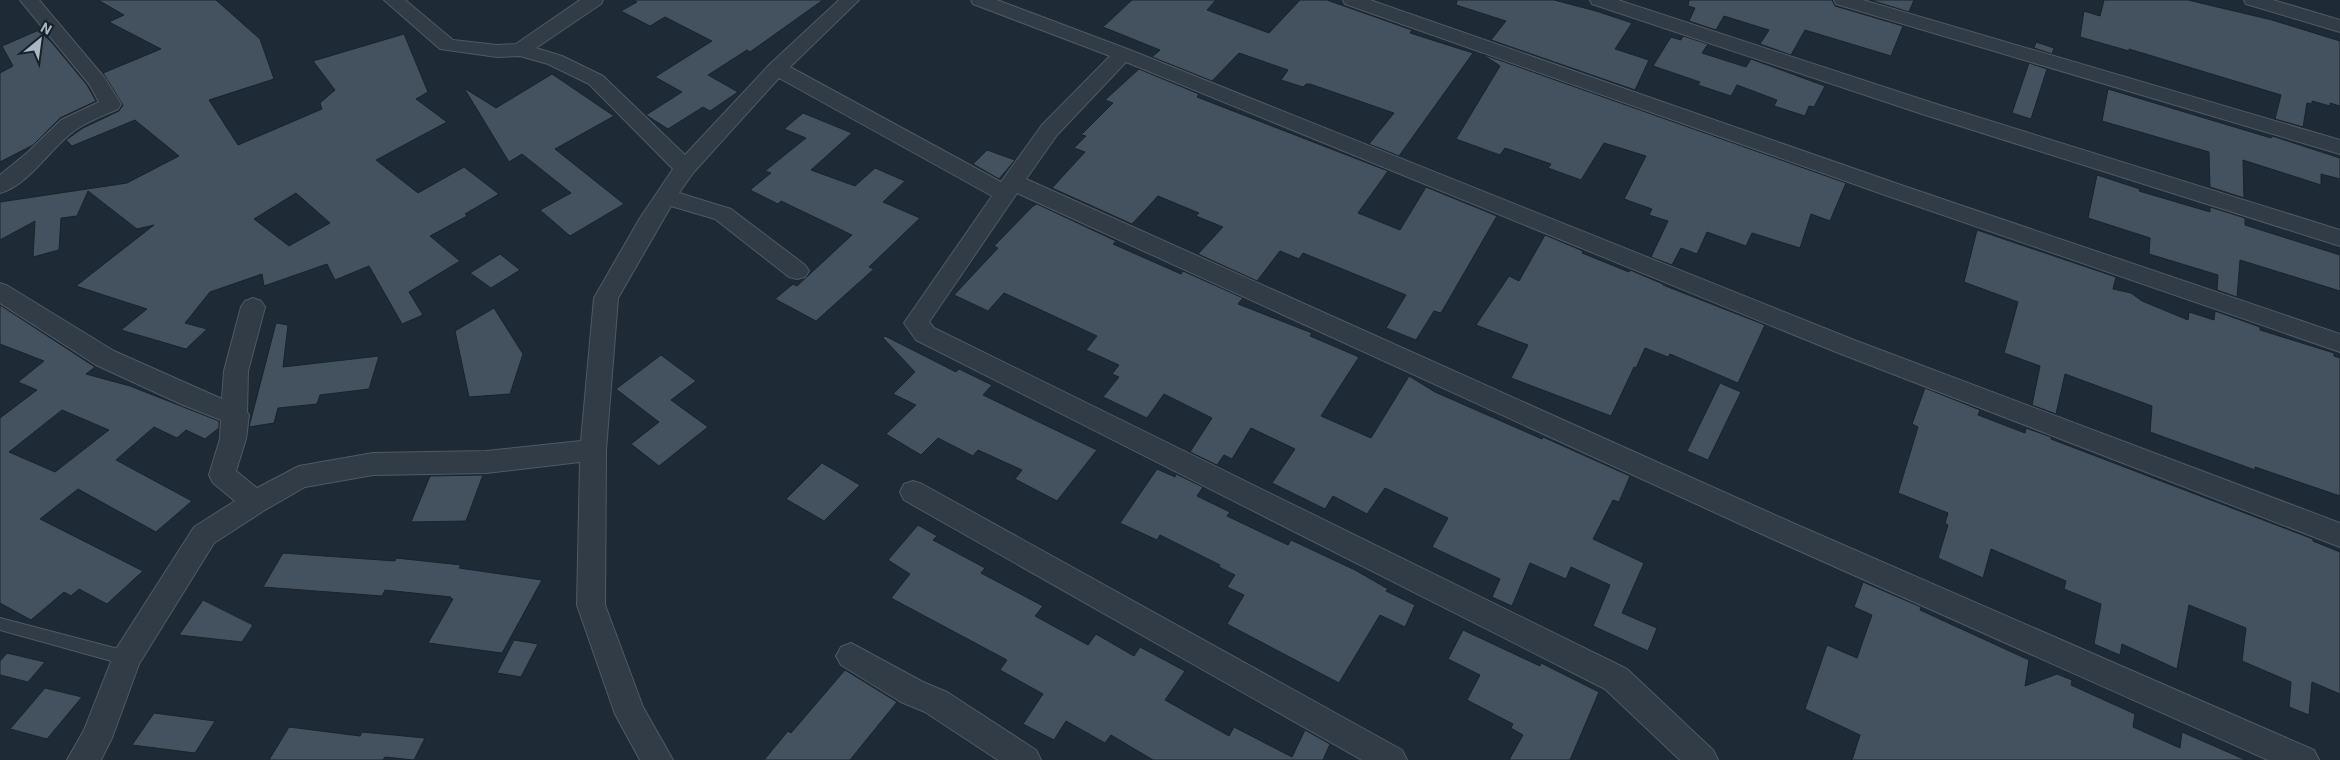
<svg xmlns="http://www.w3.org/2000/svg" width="2340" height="760" font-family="Roboto,sans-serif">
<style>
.building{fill:#44525f;stroke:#19232c;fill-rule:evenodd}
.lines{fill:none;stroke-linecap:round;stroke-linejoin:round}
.service-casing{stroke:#4f5a64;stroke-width:2}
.minor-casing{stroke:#4f5a64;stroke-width:2}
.service{fill:#313c46;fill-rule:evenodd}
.minor{fill:#313c46;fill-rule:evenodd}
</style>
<rect width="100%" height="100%" fill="#1e2a35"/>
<g class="building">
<path d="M98,0H216L260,39L274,79L209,100L238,145L322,109L320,103L335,90L313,61L404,34L428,92L416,99L447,122L376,160L418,193L464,167L499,194L465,214L467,216L430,236L460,261L409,292L423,315L402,324L369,266L335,280L327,264L264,286L262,274L210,292L185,323L207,329L186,349L121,330L147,309L76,286L154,225L137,229L88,191L77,216L61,218L59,250L33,257L35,221L0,240V202L127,183L179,156L135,120L72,146L66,140L83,128L119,111L123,105L103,73L161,49L109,22L124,15ZM296,193L330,223L289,246L254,219Z"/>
<path d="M633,0H823L750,52L747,50L708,75L738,92L710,111L703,107L668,129L646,115L682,92L655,77L712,41L665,17L650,26L621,11L637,2Z"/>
<path d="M1132,0H1216L1207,10L1269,33L1300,0H1327L1412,30L1410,33L1473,53L1399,156L1369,144L1394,113L1310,84H1306L1303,87L1281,80L1288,70L1239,53L1212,81L1152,57L1160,50L1103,27Z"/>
<path d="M1457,0H1554L1596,11L1632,23L1615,49L1649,60L1635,90L1491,40L1506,21L1456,5Z"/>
<path d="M1689,0H1832L1835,6L1903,26L1891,56L1805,30L1791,55L1760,44L1769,30L1724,16L1716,30L1689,21L1695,8L1688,6Z"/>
<path d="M1870,0H1914L1909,12Z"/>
<path d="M2104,0H2188L2272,20L2340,41V106L2330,103V106L2312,101V104L2307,103L2303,127L2275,119L2281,95L2129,49V51L2080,37L2084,11L2100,16Z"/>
<path d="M39,30L53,44L87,85L96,101L60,118L33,145L0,162V73L13,66L2,46Z"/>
<path d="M1683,36L1708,44L1702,53L1746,67L1751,59L1825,86L1814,107L1809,106L1805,116L1774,106L1777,100L1737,85L1731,96L1698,85L1700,82L1653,66L1671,37L1681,40Z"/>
<path d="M2036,42L2054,48L2052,54L2034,48Z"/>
<path d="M1482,54L1846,183L1830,221L1811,214L1800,248L1752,233L1746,246L1707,232L1697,254L1681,248L1672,265L1651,257L1668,221L1649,215L1652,209L1624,199L1646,156L1604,143L1581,180L1548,168L1551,164L1505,148L1500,155L1456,139L1500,66Z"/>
<path d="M2029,63L2047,69L2031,119L2012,113Z"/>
<path d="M1139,69L1199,94L1197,97L1388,171L1358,213L1400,230L1426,187L1497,216L1441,313L1434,311L1416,340L1386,328L1406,295L1303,253L1299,259L1280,251L1257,281L1198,254L1223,227L1196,216L1199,213L1158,196L1132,224L1052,188L1085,152L1074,148L1086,136L1081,135L1113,103L1105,100Z"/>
<path d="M552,74L614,116L555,149L624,204L570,236L540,210L571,193L522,154L509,162L464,88L496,108Z"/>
<path d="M2108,89L2271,138L2272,136L2340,158V179L2321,174V185L2243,160L2244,198L2210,187L2209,152L2102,121Z"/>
<path d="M803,113L852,133L811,170L855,186L875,168L905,181L883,202L920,218L869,267L874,269L816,321L775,299L793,284L797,286L852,235L781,201L778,204L750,190L771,173L765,171L806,138L784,129Z"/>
<path d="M987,150L1015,160L999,179L973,164Z"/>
<path d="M2097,175L2140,189L2139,191L2210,212V207L2245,218V225L2340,255V291L2240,260L2237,297L2217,290L2218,275L2149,254L2150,238L2088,218Z"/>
<path d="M1037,204L1116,241L1113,244L1181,274L1183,271L1243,298L1238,304L1312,333L1310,336L1359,357L1321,416L1371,438L1409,376L1435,392L1542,439L1543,437L1630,476L1619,502L1613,500L1593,539L1644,563L1622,613L1657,628L1648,651L1593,626L1610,585L1571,567L1566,579L1530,563L1512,606L1492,597L1500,579L1432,547L1448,518L1385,488L1367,514L1333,496L1325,509L1272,483L1295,449L1251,428L1232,459L1224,455L1217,465L1190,452L1212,418L1164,394L1147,418L1103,397L1119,377L1112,374L1119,365L1086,350L1097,336L1004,293L988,311L954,295L998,248L994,246L1033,206Z"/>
<path d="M1977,230L2116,277L2113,289L2131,293L2142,301L2188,320L2189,312L2214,320L2215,311L2260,327V330L2334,353V356L2340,358V496L2255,467V470L2150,432L2152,406L2065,374L2056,414L2032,405L2040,366L2004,353L2018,302L1964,282Z"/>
<path d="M1545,235L1583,251L1582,253L1629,272L1630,270L1663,284V285L1765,325L1738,383L1670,354L1668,357L1645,348L1636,368L1634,367L1611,416L1511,378L1528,345L1476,325L1509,276L1519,281Z"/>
<path d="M500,254L520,270L491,288L470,273Z"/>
<path d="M0,305L95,367L86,374L130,386L219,421V428L205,439L186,430L177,438L154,427L116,460L192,501L156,532L78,489L40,519L143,571L107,604L79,589L71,596L64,592L31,620L0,603V418L37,390L18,382L44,361L0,344ZM62,410L109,430L55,472L9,452Z"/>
<path d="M494,308L523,354L510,394L469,397L455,331Z"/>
<path d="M276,323L288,325L283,367L379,356L369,389L320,395L317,404L278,408L274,423L249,427Z"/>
<path d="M885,336L956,372L959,369L992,385L983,395L1097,450L1057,501L1015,479L1022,470L978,450L973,456L938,438L921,455L886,434L916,405L893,394L915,372L883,338Z"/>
<path d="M661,355L696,381L671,400L708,427L659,466L631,444L659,422L616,389Z"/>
<path d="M1720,383L1741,392L1708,460L1687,451Z"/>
<path d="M1925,388L1980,410L1978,415L2025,433L2026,428L2051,437V439L2313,539V541L2340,552V694L2312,682L2309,715L2289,707L2291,682L2242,661L2246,628L2189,605L2177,669L2122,644L2120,655L2094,644L2101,604L2064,589L2066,581L1991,549L1983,578L1938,558L1948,525L1945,523L1948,513L1898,493L1918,427L1912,424Z"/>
<path d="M822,463L860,485L824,521L786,499Z"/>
<path d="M1157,469L1175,477L1176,474L1203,487L1197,496L1230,512L1227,516L1288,545L1291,540L1355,570L1388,589L1386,591L1415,605L1405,627L1380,615L1339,683L1227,624L1244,595L1227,587L1235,575L1219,567L1220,565L1160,535L1157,540L1120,523Z"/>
<path d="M483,475L466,521L411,522L430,476Z"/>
<path d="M918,525L937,536L933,540L985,568L981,573L1043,606L1035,616L1088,645L1096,634L1134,656L1140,647L1185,671L1165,700L1229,736L1234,727L1292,757L1305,730L1330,744L1323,760H1153L1111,735L1105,743L1066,721L1054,740L1023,724L1043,694L1000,670L1007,660L891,598L910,574L888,560Z"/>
<path d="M283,553L395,561L396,558L461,565L459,568L542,580L502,653L428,643L453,599L450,598L451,597L385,590L382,596L263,587Z"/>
<path d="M1863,582L1921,607L1920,610L2029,660L2025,686L2057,674L2072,680L2071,685L2135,714L2133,727L2180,748L2182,732L2246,760H1852L1860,735L1805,709L1827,645L1857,658L1872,615L1854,607Z"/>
<path d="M203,600L253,625L242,642L179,635Z"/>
<path d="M1463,630L1540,666L1541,663L1599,692L1570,760H1509L1523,735L1511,728L1513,724L1467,700L1480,675L1448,659Z"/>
<path d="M514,640L538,644L521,677L497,673Z"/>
<path d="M7,653L45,662L28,682L0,675V661Z"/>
<path d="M845,670L897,702L850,760H764L788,731L791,733Z"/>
<path d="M45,688L82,697L47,739L10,729Z"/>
<path d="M154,713L215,721L195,753L132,745Z"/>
<path d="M289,727L360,736L362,732L425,738L414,760L385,757L383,760H269Z"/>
</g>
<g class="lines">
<defs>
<path id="service" d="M0,618L126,651L131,653L133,658L131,663L126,665L0,630Z"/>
<g id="minor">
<path d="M20,0H39L104,77L121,104L118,109C105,115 89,121 77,129C52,145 30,185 0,193V175L28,152L61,120L99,102L89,84Z"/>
<path d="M384,0H405L453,40L497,45L516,44L580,0H603L601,4L536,48L562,56L603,76L685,155L770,64L839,0H859L790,67L1001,182L1042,125L1110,56L973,4L971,0H997L1130,50L1854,340L2340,523V547L1836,352L1126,62L1057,135L1026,179L1795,524L2314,750L2319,760H2268L1775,540L1017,193L929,322L934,328L1627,669L1713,750L1718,760H1680L1605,689L916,340L904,323L992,196L779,78L693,173L679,193L731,209L805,265L809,271L805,277L797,279L789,277L715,219L671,206L618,298L606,450L605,605L643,707L673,760H640L615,714L577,605L580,462L486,473L373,475L305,487L265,510L214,543L139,664L112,738L101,760H67L84,730L116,649L194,527L235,501L213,483L209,475L220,439L221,420L183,405L96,365L0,303V283L8,286L114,351L222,399L224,371L241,307L245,301L253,298L261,301L265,307L248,371L247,412L249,415L246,439L236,471L257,488L299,466L373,453L486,451L581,441L594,298L640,218L673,169L589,84L548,64L520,56L497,57L440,49Z"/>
<path d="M1343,0H1370L1901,185L2340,334V352L1885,195L1345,4Z"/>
<path d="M1590,0H1618L1936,104L2340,230V246L1922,114L1592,4Z"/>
<path d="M1834,0H1863L2340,140V154L1836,4Z"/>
<path d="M2244,0H2273L2340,20V32L2246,4Z"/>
<path d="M913,481L922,484L1402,750L1407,760H1362L904,500L900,492L904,484Z"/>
<path d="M851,643L923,682L947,692L1036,750L1041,760H998L925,712L901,702L841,665L836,656L841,647Z"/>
</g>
</defs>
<use href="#service" class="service-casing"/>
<use href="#minor" class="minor-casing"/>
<use href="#service" class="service"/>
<use href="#minor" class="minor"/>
</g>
<g transform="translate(40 40) rotate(29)" stroke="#17212a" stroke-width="4" paint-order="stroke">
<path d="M0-4L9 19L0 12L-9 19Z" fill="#abb7c3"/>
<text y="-8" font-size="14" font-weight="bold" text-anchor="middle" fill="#abb7c3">N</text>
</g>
</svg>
